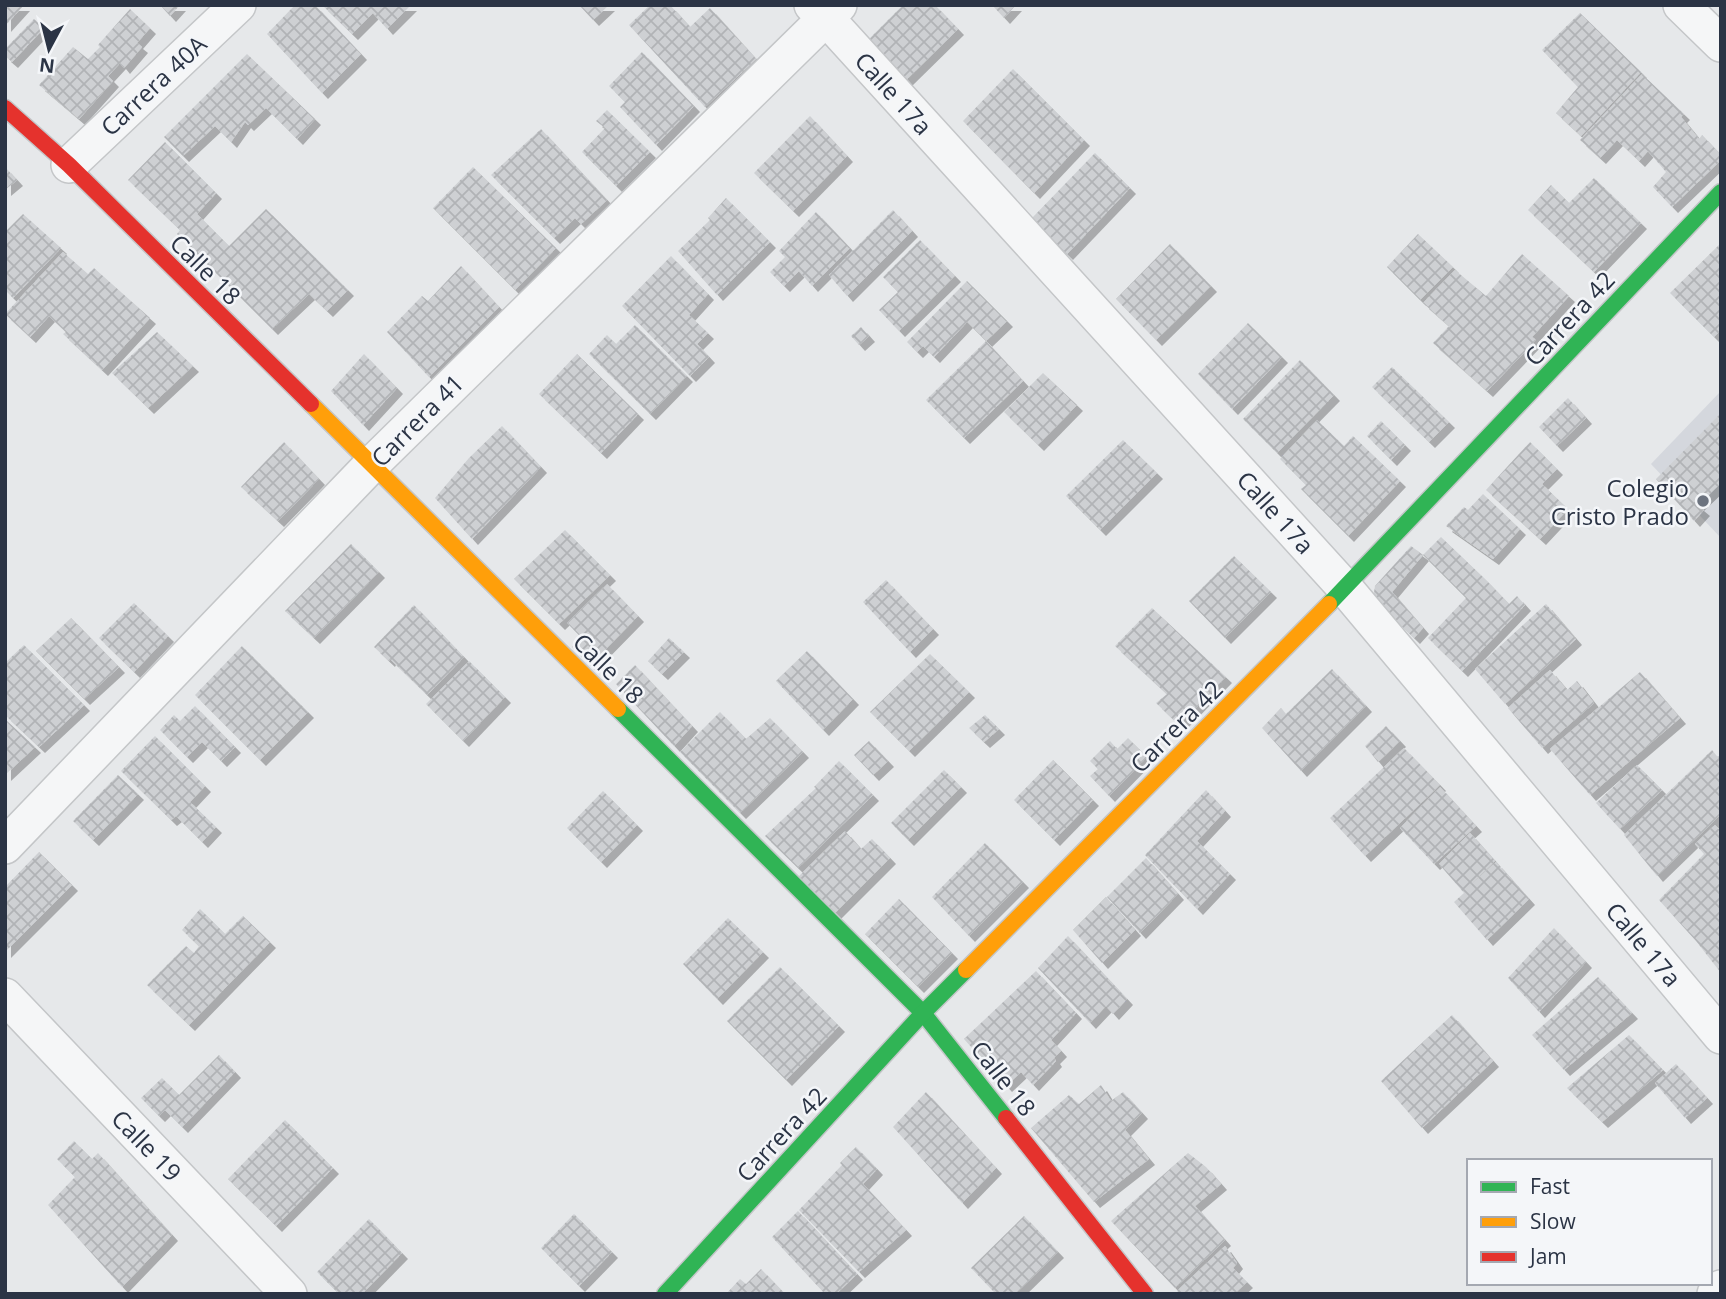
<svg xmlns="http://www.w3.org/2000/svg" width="1726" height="1299" font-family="'Open Sans',sans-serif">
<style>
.built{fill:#d4d7dd}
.building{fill:url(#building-cross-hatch);filter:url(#shadow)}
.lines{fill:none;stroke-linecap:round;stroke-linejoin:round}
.street-casing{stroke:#c4c6c8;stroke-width:38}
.fast-casing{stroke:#c4c6c8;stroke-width:19}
.slow-casing{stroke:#c4c6c8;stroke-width:19}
.jam-casing{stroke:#c4c6c8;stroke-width:19}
.street{stroke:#f5f6f7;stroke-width:35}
.fast{stroke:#30b455;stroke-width:16}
.slow{stroke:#ff9f0a;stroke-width:16}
.jam{stroke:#e5322d;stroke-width:16}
.poi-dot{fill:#6c737f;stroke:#f4f6f9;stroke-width:2.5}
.labels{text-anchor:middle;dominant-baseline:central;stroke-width:5;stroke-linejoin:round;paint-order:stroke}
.street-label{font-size:24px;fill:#2b3445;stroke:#f4f6f9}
.poi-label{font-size:24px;fill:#2b3445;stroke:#f4f6f9;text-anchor:end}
</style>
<defs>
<pattern id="building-cross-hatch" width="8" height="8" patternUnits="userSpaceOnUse" patternTransform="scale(1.75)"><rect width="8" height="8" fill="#ced0d3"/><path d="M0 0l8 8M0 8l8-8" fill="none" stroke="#b1b3b6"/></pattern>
<filter id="shadow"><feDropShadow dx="6" dy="6" stdDeviation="0" flood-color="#0004"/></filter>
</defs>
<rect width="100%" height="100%" fill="#e6e8ea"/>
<path class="built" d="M1721,391V538L1651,464Z"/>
<g class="building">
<path d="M5,5H24L5,26Z"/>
<path d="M160,5H180L170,16Z"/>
<path d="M295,5H315L361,54L322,93L267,34Z"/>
<path d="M322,5H411L387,29L373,13L352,34Z"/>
<path d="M579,5H609L593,20Z"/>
<path d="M650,5H670L690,27L710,8L756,59L705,107L629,25Z"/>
<path d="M903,5H935L958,29L904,82L865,43Z"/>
<path d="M992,5H1016L1004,18Z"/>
<path d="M130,9L150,28L137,43L142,47L124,68L120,63L108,76L113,81L79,119L39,85L73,47L88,59L100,47L98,45Z"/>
<path d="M1580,13L1641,72L1581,136L1556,113L1578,87L1542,50Z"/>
<path d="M34,19L44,28L12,62L5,56V49Z"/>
<path d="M642,52L694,106L656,145L620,107L625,102L609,86Z"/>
<path d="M247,54L315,119L297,139L266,108L248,125L245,122L231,142L215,126L183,156L164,137Z"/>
<path d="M1013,69L1084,140L1034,193L963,121Z"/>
<path d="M1642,74L1684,114L1681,117L1699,139L1702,135L1721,155V160L1672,207L1653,187L1666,172L1648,151L1639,161L1617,140L1600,158L1580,140Z"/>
<path d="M607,110L650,152L616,186L582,152L605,128L596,121Z"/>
<path d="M810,116L847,156L793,211L754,173Z"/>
<path d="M541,129L607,200L581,224L575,218L554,238L491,175Z"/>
<path d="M165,142L216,193L197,214L229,246L266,209L348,290L327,311L309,294L272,329L177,234L180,230L128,180Z"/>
<path d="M1095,153L1130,188L1067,254L1031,219Z"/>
<path d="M5,167L17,180L5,190Z"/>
<path d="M473,167L556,248L515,290L433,208Z"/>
<path d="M1594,178L1641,223L1594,272L1528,210L1551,185L1569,203Z"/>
<path d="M726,198L770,242L717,295L678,251L710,220L708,218Z"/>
<path d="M893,210L912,231L847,296L829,275Z"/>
<path d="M816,212L850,248L812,286L799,271L784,286L770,272L785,257L779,251Z"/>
<path d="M23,214L61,248L13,298L5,290V232Z"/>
<path d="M1418,234L1453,267L1420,300L1387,267Z"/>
<path d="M920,240L955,276L899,331L879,310L898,292L883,277Z"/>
<path d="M1721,243V330L1714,337L1670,293Z"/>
<path d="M1170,244L1211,286L1156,340L1116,299Z"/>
<path d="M63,252L88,274L94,268L150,318L102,370L63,334L66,332L49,316L30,337L5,314Z"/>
<path d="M1522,254L1569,296L1532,337L1536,340L1487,391L1433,343L1449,326L1423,303L1455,270L1486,296Z"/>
<path d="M671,256L708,294L689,315L708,333L697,344L709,357L690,376L622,306Z"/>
<path d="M461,266L499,307L429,377L387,332L422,296L428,301Z"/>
<path d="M967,281L1007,321L986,341L967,322L934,357L923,346L917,352L907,342Z"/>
<path d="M1248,323L1282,357L1232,409L1198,374Z"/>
<path d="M635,325L687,376L650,414L589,354L607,335L616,344Z"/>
<path d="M861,327L869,336L859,345L851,336Z"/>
<path d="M157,332L193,366L148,408L112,373Z"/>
<path d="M986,341L1023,381L964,438L926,400Z"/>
<path d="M364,354L397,388L363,425L331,391Z"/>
<path d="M577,354L638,414L601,453L539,394Z"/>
<path d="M1300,360L1334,395L1277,453L1243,419Z"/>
<path d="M1392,367L1449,422L1429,442L1372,387Z"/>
<path d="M1043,373L1077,405L1038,445L1004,412Z"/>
<path d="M1568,398L1586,418L1557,446L1539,427Z"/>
<path d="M1721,413V483L1698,505L1704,510L1694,521L1656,479Z"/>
<path d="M1317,420L1344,446L1353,436L1400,481L1348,536L1301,489L1306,485L1280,459Z"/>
<path d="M1381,421L1405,445L1391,460L1367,436Z"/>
<path d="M502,426L541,467L472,539L435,498L469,458Z"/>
<path d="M1123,440L1157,473L1100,530L1066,496Z"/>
<path d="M284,442L319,479L278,521L241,487Z"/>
<path d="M1530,442L1557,469L1542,484L1568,509L1540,539L1486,490Z"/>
<path d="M1483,494L1520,529L1493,559L1446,526L1464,507L1468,510Z"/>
<path d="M565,530L610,575L559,624L514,579Z"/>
<path d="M1441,537L1485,579L1509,604L1517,596L1525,605L1462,671L1428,638L1466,598L1423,555Z"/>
<path d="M351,544L379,572L314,638L285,611Z"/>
<path d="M1411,546L1423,555L1392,592L1423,628L1414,638L1373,598L1375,586Z"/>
<path d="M1234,556L1271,592L1225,638L1189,601Z"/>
<path d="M886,580L933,629L910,652L863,602Z"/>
<path d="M607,584L638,616L590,665L572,647L582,638L567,623Z"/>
<path d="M134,603L168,636L134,672L99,638Z"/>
<path d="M1546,604L1576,639L1505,704L1475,669Z"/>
<path d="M414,605L464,657L427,695L390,659L389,661L374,647Z"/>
<path d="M1152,608L1226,677L1179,725L1156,703L1167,694L1115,646Z"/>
<path d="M71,618L119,667L84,699L36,651Z"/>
<path d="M669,638L684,652L662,674L648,661Z"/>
<path d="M24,645L84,705L39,747L5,715V663Z"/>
<path d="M242,646L308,712L260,760L195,695Z"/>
<path d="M807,651L853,699L823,730L776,681Z"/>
<path d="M930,654L969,692L909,751L870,712Z"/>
<path d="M469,661L505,697L463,741L426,704Z"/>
<path d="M635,665L692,726L674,746L616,684Z"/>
<path d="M1332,669L1366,706L1301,771L1262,728L1281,708L1286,714Z"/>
<path d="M1550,670L1567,690L1577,681L1594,703L1542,748L1508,708Z"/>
<path d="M1640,672L1680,718L1590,795L1550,749Z"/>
<path d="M195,706L235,747L221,761L202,742L187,757L160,730L174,715L180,721Z"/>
<path d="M720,712L746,739L770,718L803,752L740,813L680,752Z"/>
<path d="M985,715L999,729L984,742L969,728Z"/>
<path d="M5,719L35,747L5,775Z"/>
<path d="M1386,726L1400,741L1378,762L1365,746Z"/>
<path d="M155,736L205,786L190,802L216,827L202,842L176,816L171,820L121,771Z"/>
<path d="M1128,738L1147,757L1109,796L1090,776L1098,769L1090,761L1110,741L1117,749Z"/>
<path d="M869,741L888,761L873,775L854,755Z"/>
<path d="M1404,748L1440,785L1365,856L1330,818Z"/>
<path d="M1712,750L1721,761V814L1657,876L1624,835Z"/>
<path d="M1053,760L1093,800L1054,840L1014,800Z"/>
<path d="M839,761L873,795L798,868L765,836L816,788L814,787Z"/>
<path d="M1637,765L1662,790L1620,829L1596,803Z"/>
<path d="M944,770L961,787L908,840L891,823Z"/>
<path d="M118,775L138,794L93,840L73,821Z"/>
<path d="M1440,787L1476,826L1434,864L1400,828Z"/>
<path d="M1206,790L1225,811L1197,841L1230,874L1197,909L1145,855Z"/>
<path d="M603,791L637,825L601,862L567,828Z"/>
<path d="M1715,825L1721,831V973L1696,941L1659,900L1704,854L1695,844Z"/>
<path d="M845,831L861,849L872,839L890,858L834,914L798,877Z"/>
<path d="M1470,833L1495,861L1465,890L1496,862L1529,899L1487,940L1454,902L1464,893L1439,864Z"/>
<path d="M985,843L1023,882L969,936L932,897Z"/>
<path d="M39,852L72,885L5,952V887Z"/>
<path d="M1146,858L1178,894L1140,933L1107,897Z"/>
<path d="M1106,897L1135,930L1102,963L1073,930Z"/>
<path d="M899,899L952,953L918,987L865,934Z"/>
<path d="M200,909L225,934L243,916L270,942L189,1025L147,985L186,946L194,953L199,946L182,930Z"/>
<path d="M728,918L763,952L717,999L683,964Z"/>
<path d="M1554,928L1586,962L1539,1012L1508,978Z"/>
<path d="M1068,936L1127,999L1113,1014L1106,1006L1090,1023L1038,968Z"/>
<path d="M780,967L839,1026L786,1080L727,1021Z"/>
<path d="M1036,971L1076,1013L1051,1040L1061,1051L1054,1058L1056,1061L1033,1085L1021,1072L1006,1086L964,1039Z"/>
<path d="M1598,977L1632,1013L1564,1070L1532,1035Z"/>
<path d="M1452,1015L1493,1061L1422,1128L1381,1081Z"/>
<path d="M1629,1035L1663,1070L1602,1122L1567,1088Z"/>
<path d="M219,1055L235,1072L182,1127L165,1110L159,1116L141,1098L162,1078L179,1095Z"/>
<path d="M1676,1064L1707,1098L1685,1118L1655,1083Z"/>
<path d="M1101,1085L1111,1101L1123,1092L1142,1113L1125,1130L1149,1159L1094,1202L1031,1128L1069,1095L1079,1104Z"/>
<path d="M926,1092L996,1168L962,1203L893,1127Z"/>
<path d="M285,1120L333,1168L276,1226L228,1179Z"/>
<path d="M74,1141L92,1159L98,1153L172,1235L122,1287L48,1205L75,1177L57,1159Z"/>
<path d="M856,1147L877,1169L863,1184L906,1230L859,1272L799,1210L842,1165L840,1163Z"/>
<path d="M1188,1153L1206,1167L1221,1184L1195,1206L1225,1240L1175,1288L1111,1221Z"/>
<path d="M798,1211L857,1274L836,1294H825L772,1237Z"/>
<path d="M574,1214L612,1252L579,1286L541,1248Z"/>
<path d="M1024,1216L1058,1252L1015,1294H996L971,1268Z"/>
<path d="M369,1219L402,1253L362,1294H339L317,1272Z"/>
<path d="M1225,1246L1237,1263L1233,1268L1247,1282L1234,1294H1180L1177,1291Z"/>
<path d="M761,1269L785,1294H726L740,1279L746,1284Z"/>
</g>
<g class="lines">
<defs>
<g id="street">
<path d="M812,5L827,19L1345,588L1721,1036"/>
<path d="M1681,5L1721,44"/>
<path d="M69,165L238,5"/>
<path d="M5,846L372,464L839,5"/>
<path d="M5,996L289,1294"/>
<path d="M1715,1294L1721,1288"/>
</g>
<g id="fast">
<path d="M1329,604L1721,192"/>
<path d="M618,709L923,1013L1006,1118"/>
<path d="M665,1294L923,1013L966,970"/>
</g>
<g id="slow">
<path d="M311,404L618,709"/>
<path d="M966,970L1329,604"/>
</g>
<g id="jam">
<path d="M5,108L69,165L311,404"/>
<path d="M1006,1118L1145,1294"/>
</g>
</defs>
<use href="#street" class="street-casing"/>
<use href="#fast" class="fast-casing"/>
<use href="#slow" class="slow-casing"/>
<use href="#jam" class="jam-casing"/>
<use href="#street" class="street"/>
<use href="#fast" class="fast"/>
<use href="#slow" class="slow"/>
<use href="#jam" class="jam"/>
</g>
<circle class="poi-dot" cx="1703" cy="501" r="7"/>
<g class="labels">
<g class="street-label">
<text transform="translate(153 85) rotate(-43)">Carrera 40A</text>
<text transform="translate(894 93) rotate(48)">Calle 17a</text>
<text transform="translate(206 269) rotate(45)">Calle 18</text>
<text transform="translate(1569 318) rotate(-47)">Carrera 42</text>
<text transform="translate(417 420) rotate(-45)">Carrera 41</text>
<text transform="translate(1276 512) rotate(48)">Calle 17a</text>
<text transform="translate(609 668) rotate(45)">Calle 18</text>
<text transform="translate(1176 726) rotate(-45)">Carrera 42</text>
<text transform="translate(1644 944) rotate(50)">Calle 17a</text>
<text transform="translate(1004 1078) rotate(52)">Calle 18</text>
<text transform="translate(781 1134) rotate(-47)">Carrera 42</text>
<text transform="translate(147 1145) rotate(46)">Calle 19</text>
</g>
<g class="poi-label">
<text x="1689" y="487">Colegio<tspan x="1689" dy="28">Cristo Prado</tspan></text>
</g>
</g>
<rect width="1726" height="1299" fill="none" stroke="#2b3445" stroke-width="14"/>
<rect x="1467" y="1159" width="245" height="126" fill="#f4f6f9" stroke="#a4a8b1" stroke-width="2"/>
<rect x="1481" y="1182" width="35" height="10" fill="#30b455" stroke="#a4a8b1" stroke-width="2"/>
<text x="1530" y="1194" font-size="21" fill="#2b3445">Fast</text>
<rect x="1481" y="1217" width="35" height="10" fill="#ff9f0a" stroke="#a4a8b1" stroke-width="2"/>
<text x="1530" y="1229" font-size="21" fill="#2b3445">Slow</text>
<rect x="1481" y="1252" width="35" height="10" fill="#e5322d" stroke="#a4a8b1" stroke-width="2"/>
<text x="1530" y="1264" font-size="21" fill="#2b3445">Jam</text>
<g transform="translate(49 49) rotate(187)" stroke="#f4f6f9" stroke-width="5" paint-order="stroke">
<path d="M0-5L12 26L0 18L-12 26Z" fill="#2b3445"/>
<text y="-10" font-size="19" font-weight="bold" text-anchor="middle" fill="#2b3445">N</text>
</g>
</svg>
